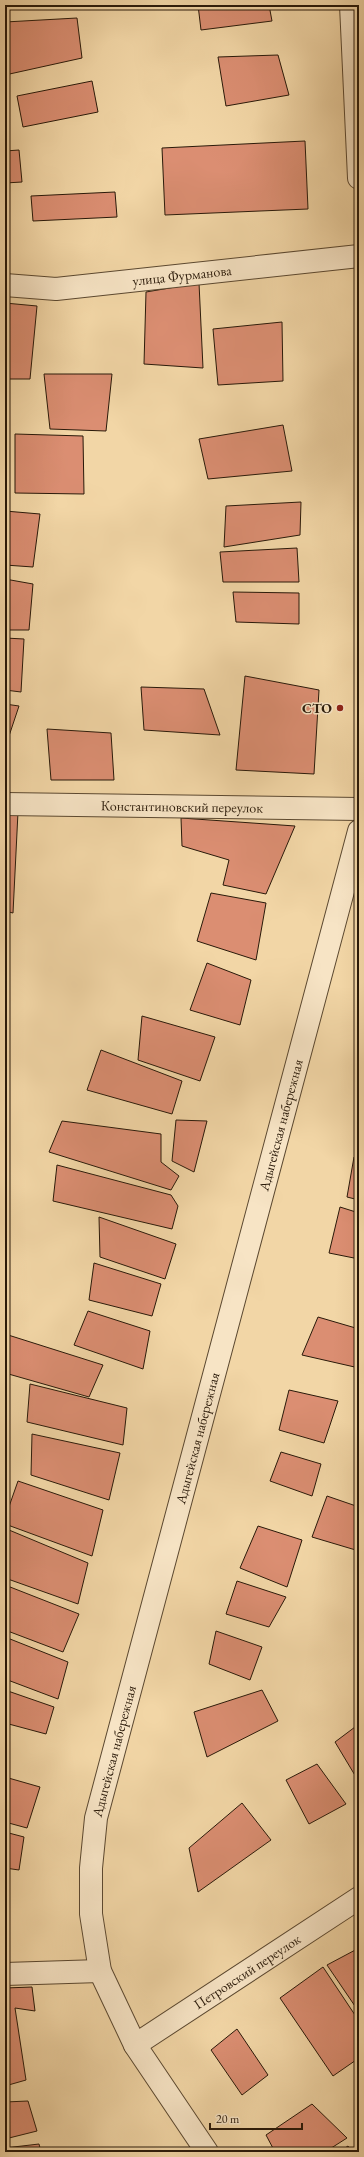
<svg xmlns="http://www.w3.org/2000/svg" width="364" height="2157" font-family="'EB Garamond',serif">
<style>
.building{fill:#db8e72;stroke:#291909}
.lines{fill:none;stroke-linecap:round;stroke-linejoin:round}
.minor-casing{stroke:#5b4830;stroke-width:24}
.tertiary-casing{stroke:#5b4830;stroke-width:24}
.minor{stroke:#f7e4c5;stroke-width:22}
.tertiary{stroke:#f7e4c5;stroke-width:22}
.poi-dot{fill:#8f2418;stroke:#f7e4c5;stroke-width:1.5}
.labels{text-anchor:middle;dominant-baseline:central;stroke-width:3;stroke-linejoin:round;paint-order:stroke}
.street-label{font-size:14px;fill:#291909;stroke:#f7e4c5}
.poi-label{font-size:14px;font-weight:bold;fill:#291909;stroke:#f7e4c5;text-anchor:end}
</style>
<rect width="100%" height="100%" fill="#f2d6a6"/>
<filter id="stains"><feTurbulence type="fractalNoise" baseFrequency=".005" numOctaves="4"/><feColorMatrix values="0 0 0 0 .2 0 0 0 0 .09 0 0 0 0 .02 0 0 0 .5 -.17"/></filter>
<radialGradient id="worn" r=".72"><stop offset=".6" stop-color="#630" stop-opacity="0"/><stop offset="1" stop-color="#630" stop-opacity=".3"/></radialGradient>
<g class="building">
<path d="M198,5H269L272,21L201,30Z"/>
<path d="M77,18L82,58L5,75V22Z"/>
<path d="M278,55L289,95L226,106L218,57Z"/>
<path d="M92,81L98,112L23,127L17,96Z"/>
<path d="M305,141L308,209L165,215L162,148Z"/>
<path d="M19,150L22,182L5,183V151Z"/>
<path d="M115,192L117,217L33,221L31,196Z"/>
<path d="M199,283L203,368L144,364L146,292Z"/>
<path d="M5,303L37,306L30,379H5Z"/>
<path d="M282,322L283,381L218,385L213,329Z"/>
<path d="M44,374H112L106,431L50,429Z"/>
<path d="M283,425L292,471L208,479L199,439Z"/>
<path d="M15,434L83,436L84,494L15,493Z"/>
<path d="M301,502L300,535L224,547L226,506Z"/>
<path d="M5,511L40,514L33,567L5,565Z"/>
<path d="M297,548L299,582H223L220,552Z"/>
<path d="M5,579L33,584L29,630H5Z"/>
<path d="M233,592L299,593V624L236,622Z"/>
<path d="M5,638L24,639L21,692L5,690Z"/>
<path d="M245,676L319,690L314,774L236,770Z"/>
<path d="M141,687L204,689L220,735L144,730Z"/>
<path d="M5,704L19,706L5,748Z"/>
<path d="M47,729L111,733L114,780H51Z"/>
<path d="M5,812H18L13,913L5,911Z"/>
<path d="M181,818L295,826L266,894L223,885L229,860L182,846Z"/>
<path d="M211,893L266,903L256,960L197,941Z"/>
<path d="M207,963L251,980L240,1025L190,1010Z"/>
<path d="M142,1016L215,1037L200,1081L138,1060Z"/>
<path d="M101,1050L182,1081L172,1114L87,1090Z"/>
<path d="M176,1120L207,1121L194,1172L172,1161Z"/>
<path d="M62,1121L161,1134V1162L179,1176L171,1190L49,1152Z"/>
<path d="M354,1157L359,1158V1200L347,1197Z"/>
<path d="M57,1165L171,1195L178,1206L172,1229L53,1201Z"/>
<path d="M340,1207L359,1213V1259L329,1253Z"/>
<path d="M99,1217L176,1244L165,1279L100,1257Z"/>
<path d="M94,1263L161,1284L152,1316L89,1300Z"/>
<path d="M88,1311L150,1331L143,1369L74,1345Z"/>
<path d="M318,1317L359,1329V1368L302,1355Z"/>
<path d="M5,1334L103,1365L89,1397L5,1373Z"/>
<path d="M30,1384L127,1408L123,1445L27,1422Z"/>
<path d="M289,1390L338,1401L324,1443L279,1430Z"/>
<path d="M32,1434L120,1453L109,1500L31,1475Z"/>
<path d="M281,1452L321,1464L312,1496L270,1481Z"/>
<path d="M18,1481L103,1510L92,1556L5,1524V1518Z"/>
<path d="M327,1496L359,1507V1551L312,1537Z"/>
<path d="M258,1526L302,1540L287,1587L240,1568Z"/>
<path d="M9,1530L88,1563L78,1604L5,1578V1558Z"/>
<path d="M237,1581L286,1597L269,1627L226,1614Z"/>
<path d="M5,1585L79,1614L63,1652L5,1630Z"/>
<path d="M216,1631L262,1647L250,1680L209,1664Z"/>
<path d="M5,1637L68,1662L58,1699L5,1679Z"/>
<path d="M5,1690L54,1707L46,1734L5,1723Z"/>
<path d="M262,1690L278,1721L207,1757L194,1712Z"/>
<path d="M359,1724V1782L335,1742Z"/>
<path d="M317,1764L346,1804L309,1824L286,1780Z"/>
<path d="M5,1777L40,1787L27,1828L5,1822Z"/>
<path d="M242,1803L271,1840L198,1892L189,1848Z"/>
<path d="M5,1832L24,1837L19,1870L5,1868Z"/>
<path d="M5,1872H8L5,1889Z"/>
<path d="M359,1948V2012L327,1965Z"/>
<path d="M323,1967L359,2021V2058L333,2076L280,1998Z"/>
<path d="M32,1987L35,2011L15,2008L26,2080L5,2086V1988Z"/>
<path d="M237,2029L268,2075L242,2095L211,2050Z"/>
<path d="M28,2101L37,2131L5,2139V2102Z"/>
<path d="M312,2104L347,2138L325,2152H275L266,2135Z"/>
<path d="M39,2144L41,2152H5V2148Z"/>
<path d="M348,2146L352,2152H339Z"/>
</g>
<g class="lines">
<defs>
<g id="minor">
<path id="s1" d="M5,285L56,289L359,256"/>
<path id="s2" d="M5,804L359,809"/>
<path d="M5,1974L100,1971"/>
<path id="s3" d="M135,2045L359,1898"/>
</g>
<g id="tertiary">
<path d="M351,5L359,178"/>
<path id="s4" d="M207,2152L135,2045L100,1971L91,1914V1868L96,1818L359,831"/>
</g>
</defs>
<use href="#minor" class="minor-casing"/>
<use href="#tertiary" class="tertiary-casing"/>
<use href="#minor" class="minor"/>
<use href="#tertiary" class="tertiary"/>
</g>
<circle class="poi-dot" cx="340" cy="708" r="4"/>
<g class="labels">
<g class="street-label">
<text stroke="none"><textPath href="#s1" startOffset="178">улица Фурманова</textPath></text>
<text stroke="none"><textPath href="#s2" startOffset="177">Константиновский переулок</textPath></text>
<text stroke="none"><textPath href="#s4" startOffset="1082">Адыгейская набережная</textPath></text>
<text stroke="none"><textPath href="#s4" startOffset="758">Адыгейская набережная</textPath></text>
<text stroke="none"><textPath href="#s4" startOffset="434">Адыгейская набережная</textPath></text>
<text stroke="none"><textPath href="#s3" startOffset="134">Петровский переулок</textPath></text>
</g>
<g class="poi-label">
<text x="332" y="708">СТО</text>
</g>
</g>
<rect width="364" height="2157" fill="none" stroke="#f2d6a6" stroke-width="20"/>
<rect x="6" y="6" width="352" height="2145" fill="none" stroke="#291909" stroke-width="2"/>
<rect x="10" y="10" width="344" height="2137" fill="none" stroke="#291909"/>
<path d="M210 2123v6h92v-6" fill="none" stroke="#291909" stroke-width="2"/>
<text x="216" y="2123" font-size="12" fill="#291909" stroke="#f7e4c5" stroke-width="3" paint-order="stroke">20 m</text>
<rect width="100%" height="100%" filter="url(#stains)"/>
<rect width="100%" height="100%" fill="url(#worn)"/>
</svg>
